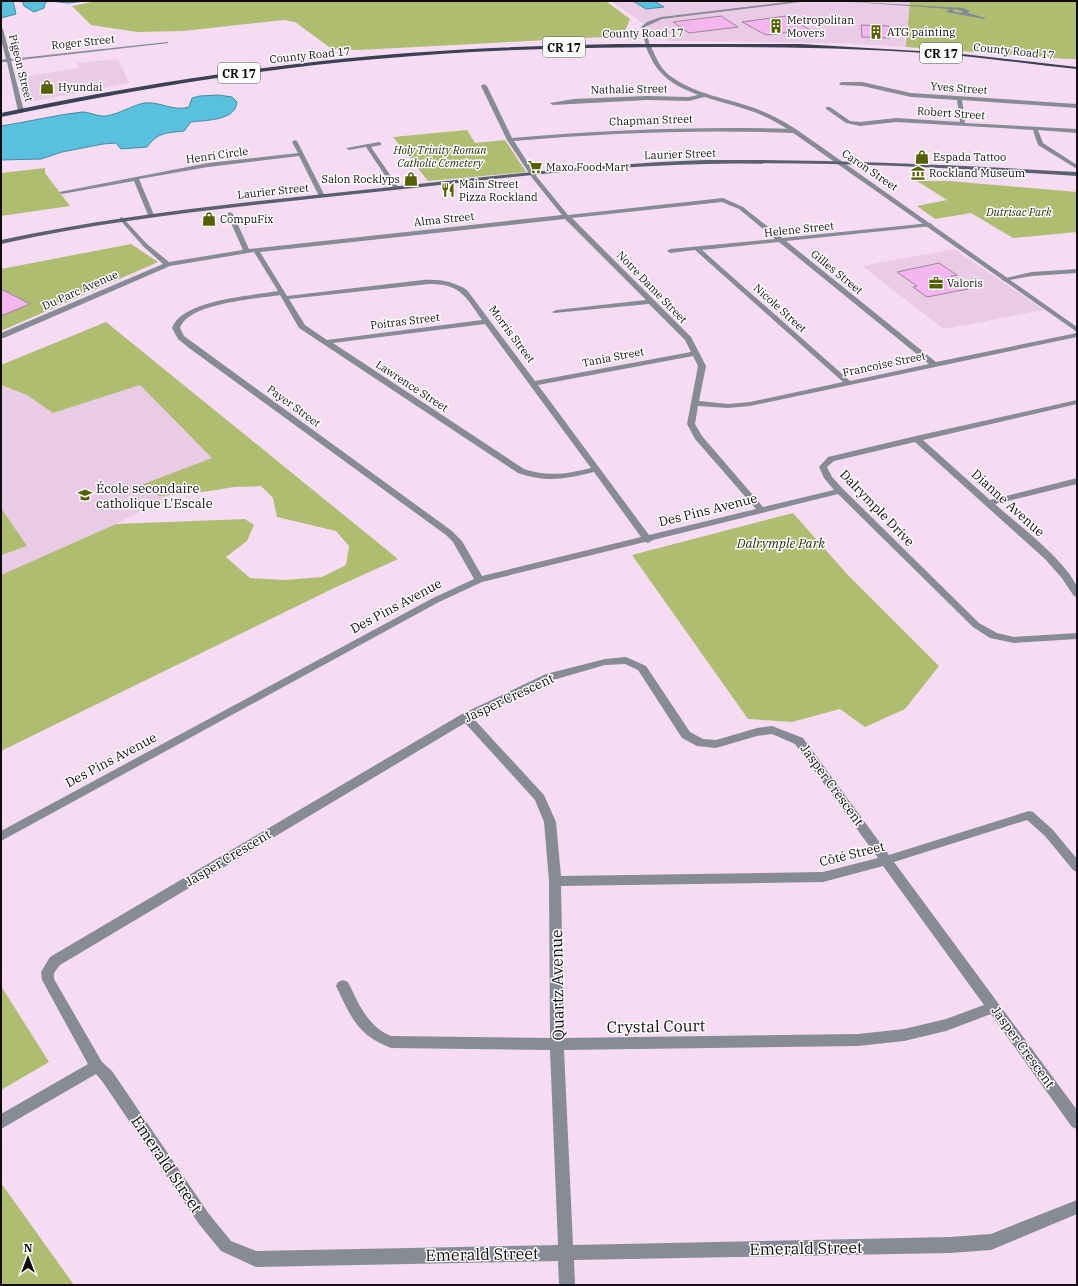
<svg xmlns="http://www.w3.org/2000/svg" width="1078" height="1286" font-family="'IBM Plex Serif',serif">
<style>
.built{fill:#e9cbe6}
.green{fill:#afbd70}
.water{fill:#58c2de;stroke:#448ba1}
.building{fill:#f5b6f0;stroke:#9b8599}
.lines{fill:none;stroke-linecap:round;stroke-linejoin:round}
.minor{fill:#868b96;fill-rule:evenodd}
.tertiary{fill:#868b96;fill-rule:evenodd}
.secondary{fill:#596070;fill-rule:evenodd}
.primary{fill:#3b4255;fill-rule:evenodd}
.labels{text-anchor:middle;dominant-baseline:central;stroke-width:3;stroke-linejoin:round;paint-order:stroke}
.far-poi-label{font-size:11px;fill:#140c13;stroke:#fff;text-anchor:start}
.far-street-label{font-size:11px;fill:#140c13;stroke:#fff}
.far-park-label{font-size:11px;font-style:italic;fill:#292e0b;stroke:#fff}
.shield{fill:#fff;stroke:#5a555a;stroke-width:1}
.shield-label{font-size:12px;font-weight:bold;fill:#140c13}
.poi-label{font-size:13px;fill:#140c13;stroke:#fff;text-anchor:start}
.street-label{font-size:13px;fill:#140c13;stroke:#fff}
.park-label{font-size:13px;font-style:italic;fill:#292e0b;stroke:#fff}
.near-street-label{font-size:16px;fill:#140c13;stroke:#fff}
</style>
<rect width="100%" height="100%" fill="#f5dcf3"/>
<g class="built">
<path d="M611,1H910L906,47L845,43L668,41Z"/>
<path d="M118,59L129,83L24,103L17,78L79,68L77,63Z"/>
<path d="M954,249L1044,310L944,329L862,266Z"/>
<path d="M1,385L27,395L53,413L140,385L223,466L116,524L1,575Z"/>
</g>
<g class="green">
<path d="M97,1H606L630,19L623,36L359,50L332,49L295,22L284,20L183,31L137,32L91,25L72,6Z"/>
<path d="M910,1H1077V59H1067L906,47Z"/>
<path d="M467,130L475,143L505,140L526,172L428,181L393,137Z"/>
<path d="M45,168V173L70,206L1,216V173Z"/>
<path d="M917,181H949L1077,192V232L1013,238L971,213L935,219L917,206L947,200Z"/>
<path d="M131,244L158,262L1,331V269Z"/>
<path d="M106,322L398,559L334,588L1,751V575L116,524L245,519L254,525L247,541L226,557L250,578L285,580L322,577L346,565L349,546L336,531L277,517L273,498L261,486L234,487L210,491L159,496L141,485L212,458L140,385L53,413L27,395L1,385V365Z"/>
<path d="M1,508L27,546L1,555Z"/>
<path d="M793,513L846,573L939,666L905,709L865,727L840,709L792,722L748,719L632,555Z"/>
<path d="M1,986L49,1062L1,1090Z"/>
<path d="M1,1183L74,1285H1Z"/>
</g>
<g class="water">
<path d="M1,1H13L16,14L1,18Z"/>
<path d="M22,1H84L69,3L48,1L45,3L44,8L34,12L24,6Z"/>
<path d="M633,1H654L664,7L646,9Z"/>
<path d="M218,95L232,97L237,102C236,121 205,120 191,122L184,131C167,133 158,132 147,147L121,149L116,143L103,144L62,152L41,159L1,160V126C28,122 55,115 82,112C90,112 98,117 106,116C119,114 131,106 144,103C160,101 173,112 189,107L192,98L200,96Z"/>
</g>
<g class="building">
<path d="M721,16L738,27L689,33L673,22Z"/>
<path d="M786,16L810,30L766,35L742,22Z"/>
<path d="M861,25L889,26L890,38L862,37Z"/>
<path d="M939,263L957,275L951,276L968,289L927,297L913,287L917,286L897,272Z"/>
<path d="M1,289L30,304L1,316Z"/>
</g>
<g class="lines">
<g class="minor">
<path d="M795,1H808L662,19L645,27L650,46L648,47L646,46L641,27L647,22L661,17Z"/>
<path d="M840,1L963,8L970,11L968,13L986,18L984,19L946,12L949,9ZM955,9L964,12L961,13L952,11Z"/>
<path d="M1,28L3,29L11,59L167,42L169,43L11,61L24,111L21,113L18,111L7,62H1V60L6,59L1,39Z"/>
<path d="M841,82H862L911,93L1077,104V108L962,100L965,123L1077,129V133L1038,130L1043,143L1077,165V169L1038,145L1033,130L896,122L860,126L846,123L826,109V107H830L850,121L860,122L896,118L960,122L957,100L911,97L862,86L839,85Z"/>
<path d="M484,84L487,86L512,138C606,130 699,126 793,129L796,131L793,133C700,129 607,133 514,141L537,177L568,215L723,198L743,207L782,238L930,223L933,225L932,226L786,241L936,362L1077,333V337L750,406L728,408L698,406L695,424L702,436L763,507L834,490L824,478L819,467L828,457L916,436L1077,400V404L923,440L990,500L1077,478V484L995,504C1017,524 1064,559 1076,585C1078,588 1077,593 1077,597L1074,596L1061,577L1045,559L915,442L834,461L827,467L832,477L843,489L979,623L997,633L1014,637L1077,633V639L1014,643L990,638L973,627L838,494L653,540L648,543L645,542L482,582L439,602L1,841V831L433,598L474,579L453,542L446,535L189,348L178,339L172,328C182,300 251,296 278,291L254,252L170,266L4,338H1V333L163,264L143,246L120,220V218L122,217L147,244L169,262L243,250L227,214L230,212L233,214L249,249L562,215L533,179L507,140L481,86ZM722,202L739,209L775,239L670,249L667,251L670,253L695,250L843,382L750,402L728,404L699,401L706,366L691,337L572,218ZM565,219L646,300L556,310L552,312L554,313L649,304L685,340L691,352L535,381L467,290C453,281 439,279 423,280L287,296L260,252ZM779,242L929,364L850,381L702,250ZM429,284C460,283 466,297 482,320L327,340L305,325L289,299ZM280,295L299,328L518,473C547,483 565,479 594,472L641,537L482,576L462,541L452,531L195,344L184,336L180,328C188,303 257,299 280,295ZM485,324L591,468C567,474 548,477 524,469L333,343ZM693,356L698,366L687,424L695,439L756,509L649,535L538,385Z"/>
<path d="M706,93L708,96L689,101L647,100L553,105L550,103L574,99L647,96L689,97Z"/>
<path d="M295,140L297,141L325,196L324,197L319,196L299,156L208,167L139,179L154,215L151,217L148,215L134,181L62,194L59,192L208,163L298,153L292,142Z"/>
<path d="M379,142L381,143V145L371,147L399,188L398,189H394L366,147L349,150L346,148Z"/>
<path d="M1077,269V273L1032,276L1004,281L1001,279L1032,272Z"/>
<path d="M626,657L646,666L690,732L703,739L716,740L757,728L772,726L803,738L889,855L1029,811L1033,812L1053,830L1077,859V872L1073,870L1045,836L1027,820L894,862L1077,1110V1129L1072,1127L991,1014L946,1031L904,1041L858,1046L564,1050L573,1245L950,1237L991,1234L1077,1200V1214L991,1250L950,1253L574,1260L575,1285H559L558,1261L256,1267L221,1251L199,1224L102,1081L96,1074L1,1129V1114L88,1064L42,980L41,972L50,957L462,714L546,674L605,659ZM625,664L638,670L682,738L697,746L716,748L757,736L772,734L795,744L878,858L823,872L561,876L556,822L544,795L473,718L553,680L605,665ZM465,723L535,800L544,822L549,881L550,1038L391,1036C367,1026 359,1004 348,982L343,980L338,982L336,986C351,1017 357,1035 391,1048L550,1050L558,1245L256,1251L231,1241L209,1214L112,1071L102,1062L54,979V973L60,965ZM883,866L984,1005L946,1019L904,1029L858,1034L564,1038L561,886L823,882Z"/>
</g>
<path class="tertiary" d="M646,45H650C656,56 659,67 669,75C695,95 728,98 757,109C774,116 789,124 803,134L1077,327V332L789,130C778,123 767,117 754,112C720,99 666,95 650,56C648,52 646,49 646,45Z"/>
<path class="secondary" d="M706,160C830,159 953,165 1077,172V176C936,167 795,159 653,166C554,170 455,184 356,194C237,207 118,218 1,244V240C123,214 247,202 372,189C483,177 594,164 706,160Z"/>
<path class="primary" d="M618,44H800L953,53L1077,67V69C1036,65 994,59 953,55C866,48 779,47 692,47C587,47 482,49 377,59C250,70 125,91 1,117V113C107,91 214,73 322,61C420,50 519,46 618,44Z"/>
</g>
<defs>
<symbol id="building-bare" viewBox="-9 -9 18 18"><path d="M-4-6H4V6H1V3H-1V6H-4ZM-2.5-4.3h1.7v1.8h-1.7ZM.8-4.3h1.7v1.8H.8ZM-2.5-1h1.7V.8h-1.7ZM.8-1h1.7V.8H.8Z" fill="#556000" stroke="#fff" stroke-width="2.5" paint-order="stroke"/></symbol>
<symbol id="shop-bare" viewBox="-9 -9 18 18"><path d="M-5-2.5h2.3a2.7 3.5 0 0 1 5.4 0H5L5.5 6h-11ZM-1.5-2.5h3a1.5 2.3 0 0 0-3 0Z" fill="#556000" stroke="#fff" stroke-width="2.5" paint-order="stroke"/></symbol>
<symbol id="supermarket-bare" viewBox="-9 -9 18 18"><path d="M-6-5.5h2.5l.6 2H6L4.5 2H-2.5L-4.4-4H-6ZM-1.5 3.2a1.3 1.3 0 1 0 .1 0ZM3 3.2a1.3 1.3 0 1 0 .1 0Z" fill="#556000" stroke="#fff" stroke-width="2.5" paint-order="stroke"/></symbol>
<symbol id="museum-bare" viewBox="-9 -9 18 18"><path d="M0-6L6-3V-2H-6V-3ZM-5-1h2V3h-2ZM-1-1h2V3h-2ZM3-1h2V3H3ZM-6 4H6V6H-6Z" fill="#556000" stroke="#fff" stroke-width="2.5" paint-order="stroke"/></symbol>
<symbol id="restaurant-bare" viewBox="-9 -9 18 18"><path d="M-5-6h1v4h1v-4h1v4h1v-4h1v5L-1.5 .5V6h-2V.5L-5-1ZM5-6V6H3V1.5H1.5Q1.5-4 5-6Z" fill="#556000" stroke="#fff" stroke-width="2.5" paint-order="stroke"/></symbol>
<symbol id="office-bare" viewBox="-9 -9 18 18"><path d="M-6-3h4V-5.5h4V-3h4V5H-6ZM-1-4.5V-3h2v-1.5ZM-6 0V1H6V0Z" fill="#556000" stroke="#fff" stroke-width="2.5" paint-order="stroke"/></symbol>
<symbol id="school-bare" viewBox="-9 -9 18 18"><path d="M0-5L7-2L0 1L-7-2ZM-4 1L0 2.5L4 1V4Q0 6-4 4Z" fill="#556000" stroke="#fff" stroke-width="2.5" paint-order="stroke"/></symbol>
</defs>
<g fill-rule="evenodd">
<use href="#building-bare" x="766" y="16" width="20" height="20"/>
<use href="#building-bare" x="866" y="22" width="20" height="20"/>
<use href="#shop-bare" x="37" y="77" width="20" height="20"/>
<use href="#shop-bare" x="912" y="147" width="20" height="20"/>
<use href="#supermarket-bare" x="525" y="157" width="20" height="20"/>
<use href="#museum-bare" x="908" y="163" width="20" height="20"/>
<use href="#shop-bare" x="401" y="169" width="20" height="20"/>
<use href="#restaurant-bare" x="438" y="180" width="20" height="20"/>
<use href="#shop-bare" x="199" y="209" width="20" height="20"/>
<use href="#office-bare" x="926" y="273" width="20" height="20"/>
<use href="#school-bare" x="75" y="485" width="20" height="20"/>
</g>
<g class="labels">
<g class="far-poi-label">
<text x="787" y="20">Metropolitan<tspan x="787" dy="13">Movers</tspan></text>
<text x="887" y="32">ATG painting</text>
<text x="58" y="87">Hyundai</text>
<text x="933" y="157">Espada Tattoo</text>
<text x="546" y="167">Maxo Food Mart</text>
<text x="929" y="173">Rockland Museum</text>
<text x="400" y="179" text-anchor="end">Salon Rocklyps</text>
<text x="459" y="184">Main Street<tspan x="459" dy="13">Pizza Rockland</tspan></text>
<text x="220" y="219">CompuFix</text>
<text x="947" y="283">Valoris</text>
</g>
<g class="far-street-label">
<text transform="translate(643 33) rotate(-1)">County Road 17</text>
<text transform="translate(83 42) rotate(-6)">Roger Street</text>
<text transform="translate(1014 51) rotate(6)">County Road 17</text>
<text transform="translate(310 55) rotate(-6)">County Road 17</text>
<text transform="translate(21 68) rotate(76)">Pigeon Street</text>
<text transform="translate(959 88) rotate(4)">Yves Street</text>
<text transform="translate(629 89) rotate(-1)">Nathalie Street</text>
<text transform="translate(951 113) rotate(4)">Robert Street</text>
<text transform="translate(651 120) rotate(-2)">Chapman Street</text>
<text transform="translate(680 154) rotate(-2)">Laurier Street</text>
<text transform="translate(217 155) rotate(-8)">Henri Circle</text>
<text transform="translate(870 170) rotate(34)">Caron Street</text>
<text transform="translate(273 191) rotate(-6)">Laurier Street</text>
<text transform="translate(444 219) rotate(-6)">Alma Street</text>
<text transform="translate(799 229) rotate(-6)">Helene Street</text>
<text transform="translate(837 272) rotate(39)">Gilles Street</text>
<text transform="translate(652 287) rotate(46)">Notre Dame Street</text>
<text transform="translate(80 290) rotate(-24)">Du Parc Avenue</text>
<text transform="translate(780 308) rotate(42)">Nicole Street</text>
<text transform="translate(405 321) rotate(-7)">Poitras Street</text>
<text transform="translate(512 334) rotate(53)">Morris Street</text>
<text transform="translate(613 357) rotate(-11)">Tania Street</text>
<text transform="translate(884 364) rotate(-12)">Francoise Street</text>
<text transform="translate(412 386) rotate(33)">Lawrence Street</text>
<text transform="translate(294 406) rotate(36)">Payer Street</text>
</g>
<g class="far-park-label">
<text x="440" y="150">Holy Trinity Roman<tspan x="440" dy="13">Catholic Cemetery</tspan></text>
<text x="1019" y="212">Dutrisac Park</text>
</g>
<g class="shield">
<rect x="543" y="37" width="42" height="20" rx="3"/>
<rect x="920" y="43" width="42" height="20" rx="3"/>
<rect x="218" y="63" width="42" height="20" rx="3"/>
</g>
<g class="shield-label">
<text x="564" y="47">CR 17</text>
<text x="941" y="53">CR 17</text>
<text x="239" y="73">CR 17</text>
</g>
<g class="poi-label">
<text x="96" y="488">École secondaire<tspan x="96" dy="15">catholique L'Escale</tspan></text>
</g>
<g class="street-label">
<text transform="translate(1008 503) rotate(42)">Dianne Avenue</text>
<text transform="translate(877 508) rotate(46)">Dalrymple Drive</text>
<text transform="translate(708 510) rotate(-14)">Des Pins Avenue</text>
<text transform="translate(396 606) rotate(-28)">Des Pins Avenue</text>
<text transform="translate(509 698) rotate(-25)">Jasper Crescent</text>
<text transform="translate(111 760) rotate(-28)">Des Pins Avenue</text>
<text transform="translate(832 785) rotate(54)">Jasper Crescent</text>
<text transform="translate(852 854) rotate(-14)">Côté Street</text>
<text transform="translate(228 858) rotate(-31)">Jasper Crescent</text>
<text transform="translate(1023 1047) rotate(54)">Jasper Crescent</text>
</g>
<g class="park-label">
<text x="781" y="543">Dalrymple Park</text>
</g>
<g class="near-street-label">
<text transform="translate(557 985) rotate(-91)">Quartz Avenue</text>
<text transform="translate(656 1026) rotate(-1)">Crystal Court</text>
<text transform="translate(167 1164) rotate(56)">Emerald Street</text>
<text transform="translate(806 1248) rotate(-1)">Emerald Street</text>
<text transform="translate(482 1254) rotate(-1)">Emerald Street</text>
</g>
</g>
<rect width="1078" height="1286" fill="none" stroke="#140c13" stroke-width="4"/>
<g transform="translate(28 1258)" stroke="#ffffff" stroke-width="3" paint-order="stroke">
<path d="M0-3L7 15L0 10L-7 15Z" fill="#140c13"/>
<text y="-6" font-size="11" font-weight="bold" text-anchor="middle" fill="#140c13">N</text>
</g>
</svg>
